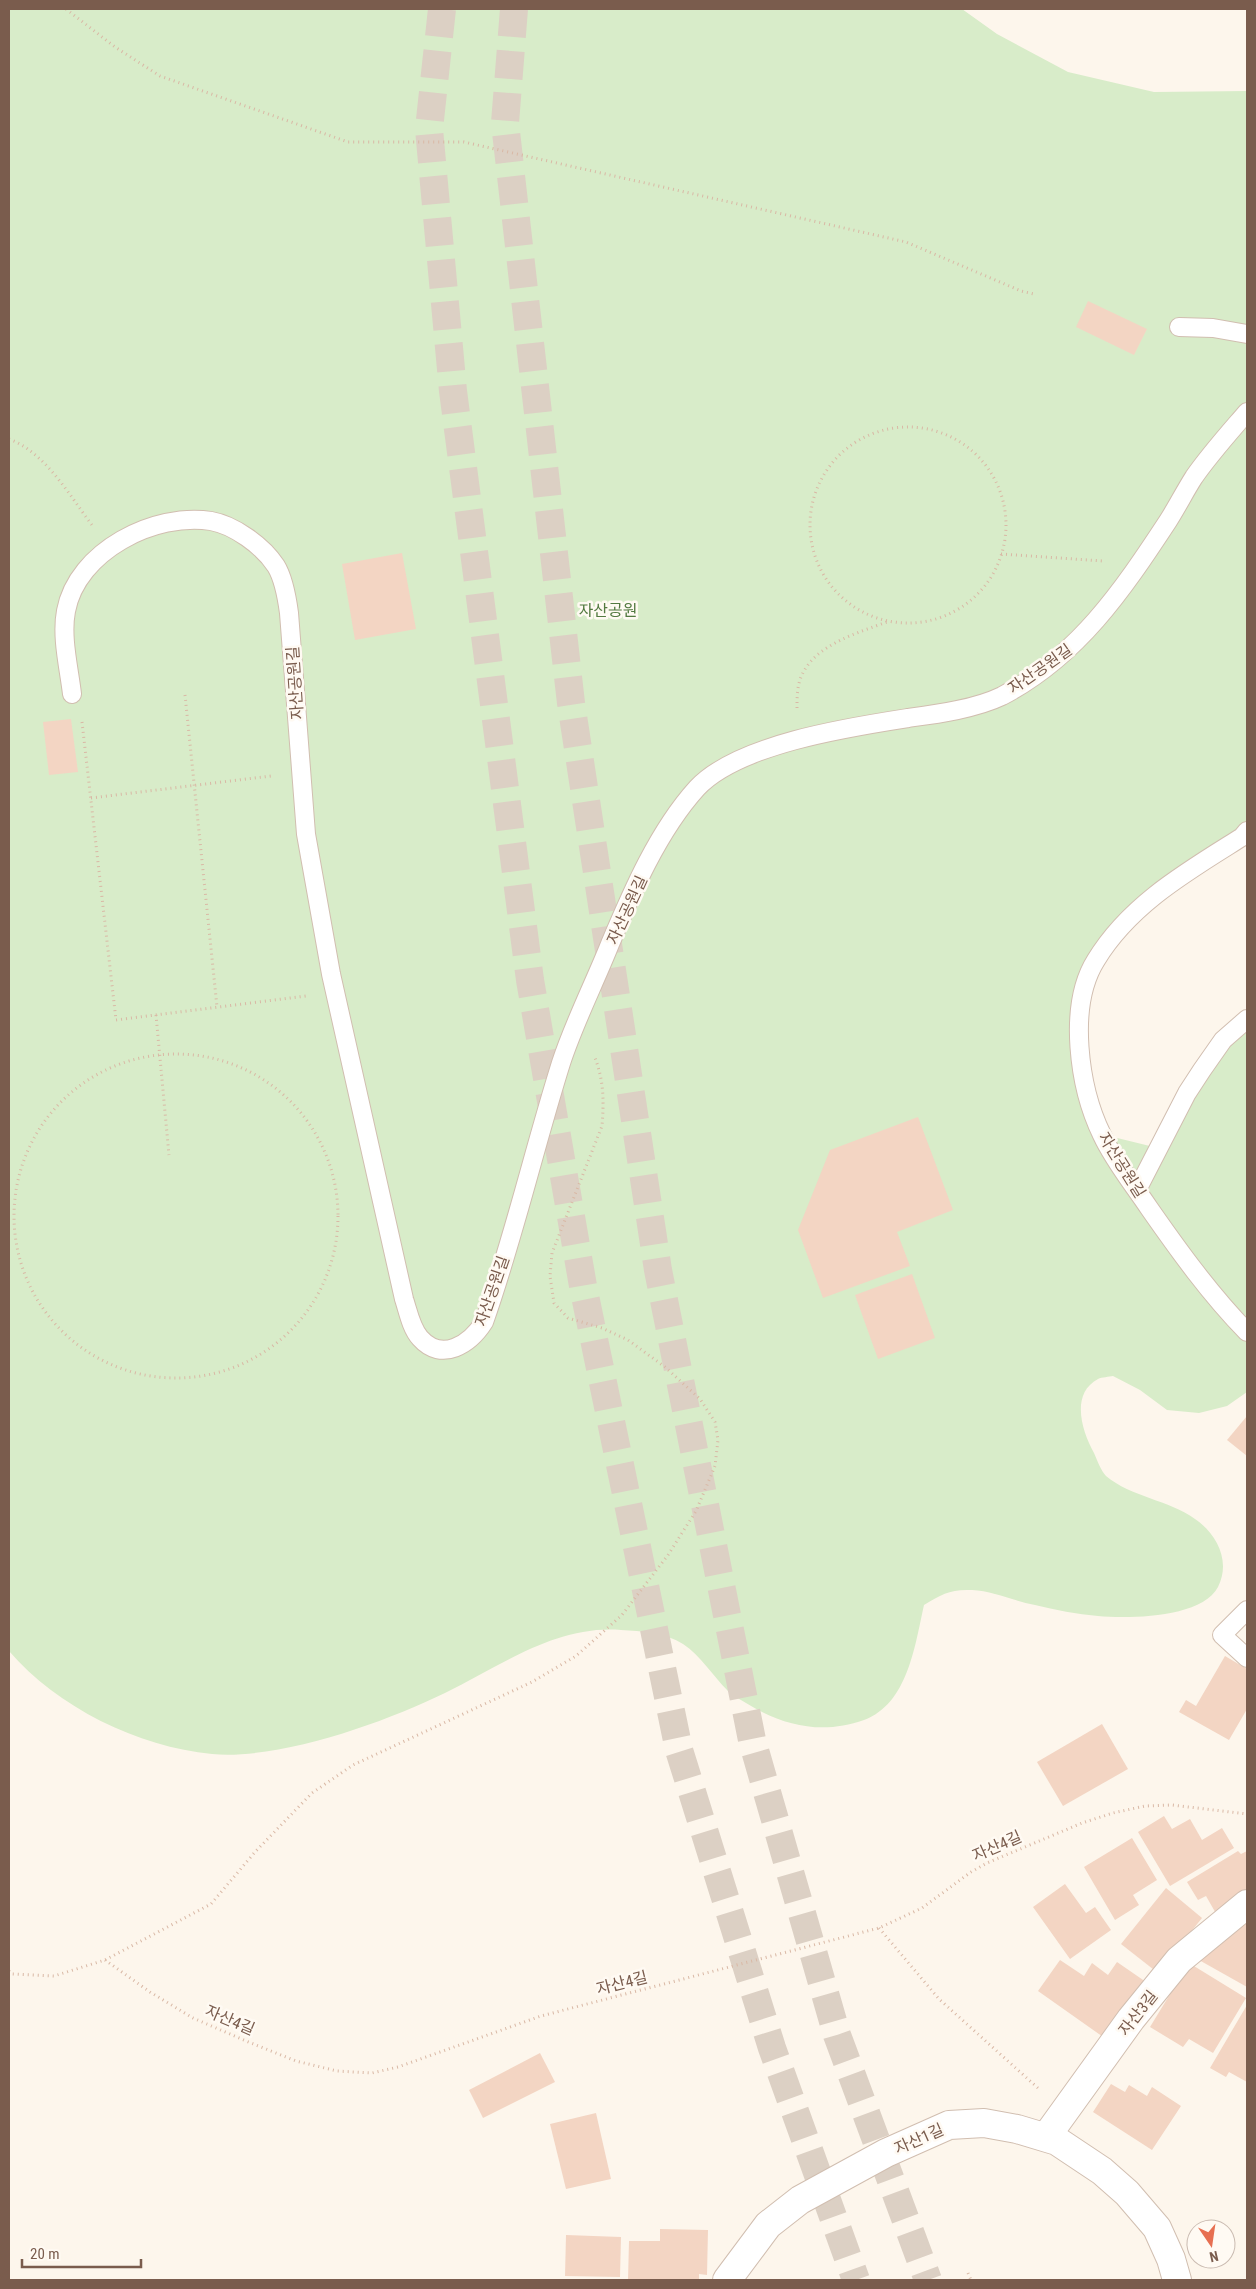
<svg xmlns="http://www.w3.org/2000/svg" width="1256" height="2289" font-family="'Roboto Condensed','Noto Sans KR',sans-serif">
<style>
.green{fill:#d8ecc9}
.building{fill:#f3d5c3}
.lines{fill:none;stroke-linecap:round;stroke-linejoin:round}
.primary-tunnel{stroke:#dcd0c4;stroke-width:28;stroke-dasharray:28 14;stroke-linecap:butt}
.service-casing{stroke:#d1beb0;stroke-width:20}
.minor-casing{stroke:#d1beb0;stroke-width:30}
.path{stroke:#d9b8a5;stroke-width:3;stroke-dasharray:1 4;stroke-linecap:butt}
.service{stroke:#fff;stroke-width:18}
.minor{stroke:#fff;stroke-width:28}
.labels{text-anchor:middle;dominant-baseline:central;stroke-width:5;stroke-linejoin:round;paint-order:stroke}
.park-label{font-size:16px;fill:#537a41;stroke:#fffaf3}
.street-label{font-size:16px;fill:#7a5c4d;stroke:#fffaf3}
</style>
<rect width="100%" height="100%" fill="#fdf6ec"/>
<path class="green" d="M9,9H962L997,34L1068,72L1154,92L1247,91V841L1177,877L1095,961L1079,1025L1101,1134L1162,1149C1187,1104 1210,1064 1247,1028V1392L1227,1406L1199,1413L1167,1410L1140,1390L1113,1376C1109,1377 1102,1377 1098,1379C1070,1394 1082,1431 1094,1453C1097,1460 1101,1471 1106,1476C1131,1497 1169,1500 1195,1519C1217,1534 1231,1561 1218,1587C1202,1618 1128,1619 1098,1616C1077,1614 1055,1610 1035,1605C1014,1601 993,1591 972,1590C950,1589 942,1594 924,1605C915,1645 908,1704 864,1720C822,1735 783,1726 746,1703C740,1699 733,1696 728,1691C713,1676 701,1656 683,1644C666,1633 641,1631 621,1630C555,1625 501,1666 445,1693C383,1723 280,1760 212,1754C138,1747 57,1707 9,1651Z"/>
<g class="building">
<path d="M1088,301L1147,329L1134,355L1076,327Z"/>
<path d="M402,553L416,629L355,640L342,564Z"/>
<path d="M71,719L78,772L49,775L43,722Z"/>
<path d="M918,1117L953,1210L897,1232L910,1266L823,1298L798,1230L830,1150Z"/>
<path d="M912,1274L935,1338L878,1359L855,1295Z"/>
<path d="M1247,1416V1456L1227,1440Z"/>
<path d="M1225,1656L1247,1669V1709L1229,1740L1179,1712L1186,1700L1196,1706Z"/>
<path d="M1102,1724L1128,1769L1063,1806L1037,1762Z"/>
<path d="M1164,1816L1172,1829L1190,1819L1202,1840L1222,1828L1234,1848L1170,1886L1138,1832Z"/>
<path d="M1132,1838L1157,1880L1133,1895L1139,1905L1115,1920L1084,1867Z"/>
<path d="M1238,1851L1241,1854L1247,1851V1900L1218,1917L1206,1896L1198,1900L1187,1882Z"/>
<path d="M1065,1884L1086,1913L1095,1907L1111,1930L1070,1959L1033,1907Z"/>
<path d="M1166,1888L1202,1918L1158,1973L1121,1944Z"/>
<path d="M1247,1923V1987L1199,1960Z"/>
<path d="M1060,1960L1084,1976L1092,1963L1108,1975L1117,1962L1146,1982L1106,2039L1038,1991Z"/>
<path d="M1189,1963L1246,1998L1213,2053L1189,2039L1183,2047L1150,2027Z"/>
<path d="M1247,2005V2082L1229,2072L1226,2077L1210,2068Z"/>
<path d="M540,2053L555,2082L483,2118L469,2090Z"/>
<path d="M1111,2084L1125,2092L1129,2085L1147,2096L1152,2087L1181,2106L1152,2150L1093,2112Z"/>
<path d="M596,2113L611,2179L566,2189L550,2124Z"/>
<path d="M660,2229L708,2230L707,2275L699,2274V2280H628L629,2241H660Z"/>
<path d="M566,2235L621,2237L620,2277L565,2276Z"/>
</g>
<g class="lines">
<g class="primary-tunnel">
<path d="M442,9L429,129L453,391L530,980L583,1286L679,1750L772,2048L856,2280"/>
<path d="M514,9L505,123L571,703L658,1270L752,1740L837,2035L928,2280"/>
</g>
<defs>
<g id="service">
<path d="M1179,327L1213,328L1247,334"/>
<path d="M72,694C69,668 61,637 66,611C77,551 155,512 211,521C234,525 263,546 276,566C284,579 287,598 289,613L306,834L331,974L404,1299C408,1311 411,1328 420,1338C442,1363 470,1344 484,1322C514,1237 534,1149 561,1063C574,1023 594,984 610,944C632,892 658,831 697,788C738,744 850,727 908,718C937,714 975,709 1002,696C1078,656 1122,591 1168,521C1177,507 1185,491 1194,477C1210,454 1229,433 1247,412"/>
<path d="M1247,831L1242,837C1188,871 1130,904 1096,960C1067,1006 1079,1088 1102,1135C1114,1161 1133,1184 1149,1208C1179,1251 1210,1294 1247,1332"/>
<path d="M1137,1190L1187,1093L1202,1070L1223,1040L1247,1019"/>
<path d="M1247,1610L1222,1635L1247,1658"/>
</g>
<g id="minor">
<path d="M1046,2137L1131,2019L1179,1960L1247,1904"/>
<path d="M727,2280L768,2225L800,2200L886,2153L949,2125L984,2123L1017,2129L1057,2141L1102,2171L1127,2193L1157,2228L1171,2259L1177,2280"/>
</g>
</defs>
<use href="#service" class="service-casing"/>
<use href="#minor" class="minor-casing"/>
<g class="path">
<path d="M66,9L115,47L160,76L348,142H464L906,242L1021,291L1034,294"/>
<circle cx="908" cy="525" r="98"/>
<path d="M9,439C46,453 69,495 92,525"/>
<path d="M1001,554L1103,561"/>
<path d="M185,695L217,1007"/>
<path d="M797,708C797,698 797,687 801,677C814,645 857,633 887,622"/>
<path d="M82,722L116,1020L306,996"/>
<path d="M91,798L271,776"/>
<path d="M156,1015L169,1155"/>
<circle cx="176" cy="1216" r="162"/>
<path d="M879,1928L939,1999L1039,2089"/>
<path d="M105,1960L150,1992L193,2018L246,2041L296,2061L337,2071L372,2073L398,2067L541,2016L879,1928L922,1908L971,1872L987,1863L1082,1823L1113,1813L1145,1806L1172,1805L1247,1814"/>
<path d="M9,1971L12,1974L54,1976L105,1960L211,1904L255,1852L312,1793L353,1765L532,1682L576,1656L622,1615L668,1555L696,1511L715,1466L718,1440L715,1422L700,1399L665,1367L628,1340L602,1328L568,1318L554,1303L550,1276L552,1253L602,1126C604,1102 604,1081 595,1058"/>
<path d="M968,2273L971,2280"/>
</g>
<use href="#service" class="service"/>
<use href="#minor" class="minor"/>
</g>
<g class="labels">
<g class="park-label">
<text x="608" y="610">자산공원</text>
</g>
<g class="street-label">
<text transform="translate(1040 669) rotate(-35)">자산공원길</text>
<text transform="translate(295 683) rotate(-94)">자산공원길</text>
<text transform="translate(627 910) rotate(-65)">자산공원길</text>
<text transform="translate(1122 1165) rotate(58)">자산공원길</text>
<text transform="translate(492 1291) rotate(-71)">자산공원길</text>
<text transform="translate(997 1846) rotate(-24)">자산4길</text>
<text transform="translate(622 1983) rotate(-14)">자산4길</text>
<text transform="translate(1138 2013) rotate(-52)">자산3길</text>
<text transform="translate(230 2020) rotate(23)">자산4길</text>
<text transform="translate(919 2139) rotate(-24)">자산1길</text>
</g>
</g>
<rect width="1256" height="2289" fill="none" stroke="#7a5c4d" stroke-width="20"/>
<g transform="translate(1211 2244) rotate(167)"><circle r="24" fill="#fffaf3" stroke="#cabbb1"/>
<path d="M0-4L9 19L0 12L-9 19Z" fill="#e76f51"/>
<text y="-8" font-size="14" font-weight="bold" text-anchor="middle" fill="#7a5c4d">N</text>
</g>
<path d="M22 2259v8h119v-8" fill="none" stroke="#7a5c4d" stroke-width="2.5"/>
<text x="30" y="2259" font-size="15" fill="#7a5c4d" stroke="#fffaf3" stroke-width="4" paint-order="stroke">20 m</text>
</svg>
